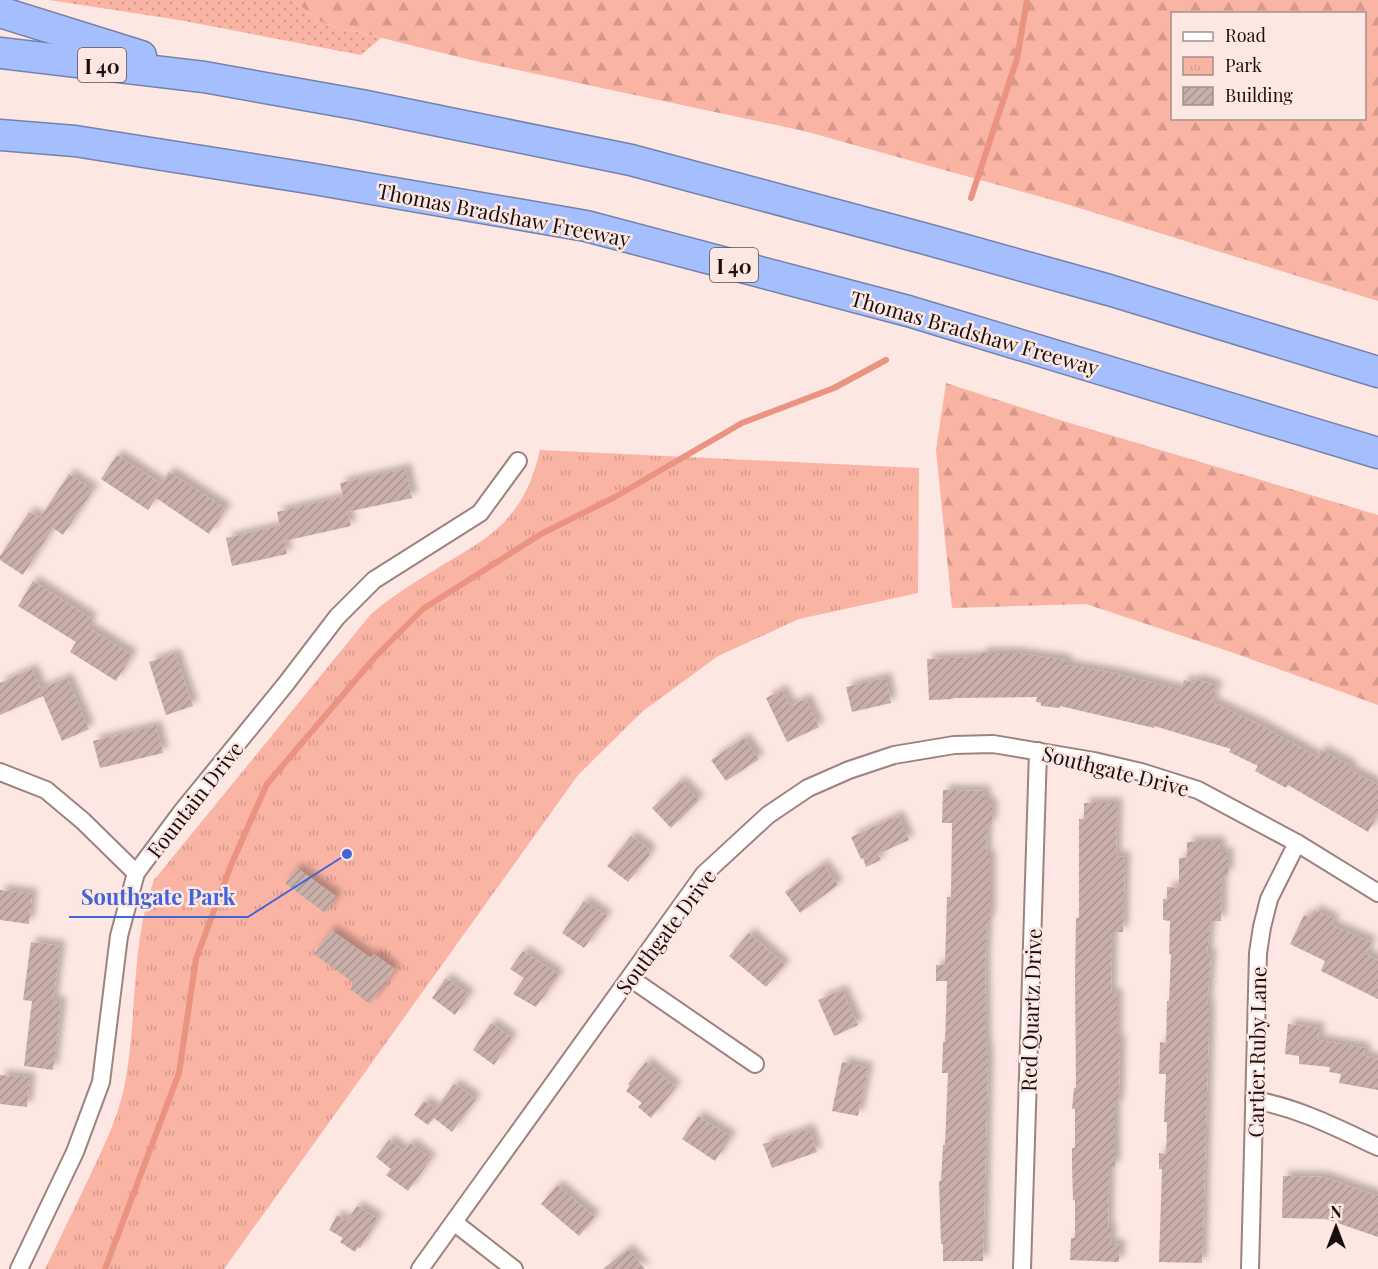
<svg xmlns="http://www.w3.org/2000/svg" width="1378" height="1269" font-family="'Playfair Display',serif">
<style>
.grass{fill:url(#grass-dots)}
.forest{fill:url(#forest-firs);fill-rule:evenodd}
.park{fill:url(#park-tufts)}
.lines{fill:none;stroke-linecap:round;stroke-linejoin:round}
.stream{stroke:#ea9380;stroke-width:6}
.building{fill:url(#building-hatch);filter:url(#shadow)}
.minor-casing{stroke:#9c837e;stroke-width:20}
.motorway-casing{stroke:#7482aa;stroke-width:33}
.minor{stroke:#fff;stroke-width:16}
.motorway{stroke:#a5bffe;stroke-width:30}
.labels{text-anchor:middle;dominant-baseline:central;stroke-width:5;stroke-linejoin:round;paint-order:stroke}
.shield{fill:#fde7e2;stroke:#5d504e;stroke-width:1.5}
.shield-label{font-size:20px;font-weight:bold;fill:#19100e}
.street-label{font-size:21px;fill:#19100e;stroke:#fde7e2}
.leader{fill:none;stroke:#4264d6;stroke-width:2}
.callout-dot{fill:#4264d6;stroke:#fde7e2;stroke-width:2}
.callout-label{font-size:22px;text-anchor:middle;font-weight:bold;fill:#4264d6;stroke:#fde7e2;stroke-width:5;stroke-linejoin:round;paint-order:stroke}
</style>
<defs>
<pattern id="grass-dots" width="8" height="8" patternUnits="userSpaceOnUse" patternTransform="scale(1.5)"><rect width="8" height="8" fill="#fab4a4"/><path d="M2 2h.1M6 6h.1" fill="none" stroke="#d69a8c" stroke-width="1.8" stroke-linecap="round"/></pattern>
<pattern id="forest-firs" width="22" height="20" patternUnits="userSpaceOnUse" patternTransform="scale(1.5)"><rect width="22" height="20" fill="#fab4a4"/><path d="M5 1l3.5 6h-7zM16 11l3.5 6h-7z" fill="#d69a8c"/></pattern>
<pattern id="park-tufts" width="24" height="20" patternUnits="userSpaceOnUse" patternTransform="scale(1.5)"><rect width="24" height="20" fill="#fab4a4"/><path d="M3 7l-1-3M5 7V3M7 7l1-3M15 17l-1-3M17 17v-4M19 17l1-3" fill="none" stroke="#d69a8c"/></pattern>
<pattern id="building-hatch" width="6" height="6" patternUnits="userSpaceOnUse" patternTransform="scale(1.5)"><rect width="6" height="6" fill="#c9afa9"/><path d="M-1 1l2-2M0 6l6-6M5 7l2-2" fill="none" stroke="#ac9690"/></pattern>
<filter id="shadow"><feDropShadow dx="5.5" dy="-5.5" stdDeviation="3" flood-color="#0004"/></filter>
</defs>
<rect width="100%" height="100%" fill="#fde7e2"/>
<path class="grass" d="M49,0H292L325,24L381,38L361,55L179,20Z"/>
<g class="forest">
<path d="M292,0H1378V301L1063,203L804,131L471,60L325,24ZM1172,14H1364V118H1172Z"/>
<path d="M946,383L1063,421L1378,515V705L1228,651L1086,604L952,608L936,450Z"/>
</g>
<path class="park" d="M540,450L919,468L918,593L799,619L718,656L643,711L578,775L224,1269H45C59,1240 73,1211 87,1182C101,1152 117,1121 124,1088C138,1021 130,945 154,880L371,614C396,593 423,577 451,560C475,546 499,532 515,509C528,491 535,472 540,450Z"/>
<g class="lines">
<g class="stream">
<path d="M971,198L1017,59L1027,0"/>
<path d="M105,1269L179,1073L196,959L231,865L267,784L376,656L423,609L541,534L615,497L742,423L834,388L886,360"/>
</g>
</g>
<g class="building">
<path d="M117,455L161,484L169,472L226,509L209,534L156,498L148,510L101,479Z"/>
<path d="M406,469L412,498L347,512L351,526L284,541L287,554L232,566L226,538L280,526L277,512L343,497L340,483Z"/>
<path d="M69,474L93,490L63,535L53,528L23,575L0,560V556L29,512L40,518Z"/>
<path d="M33,581L92,619L87,627L132,655L116,681L70,652L76,642L18,606Z"/>
<path d="M981,653H1016L1066,660V665L1113,673L1181,690L1184,680L1194,683L1195,679L1217,686L1212,702L1262,726L1317,757L1321,750L1351,766L1350,770L1378,785V814L1368,832L1288,785L1286,788L1255,771L1258,766L1229,752L1231,749L1154,726V728L1060,706V708L1041,706V703L1036,702L1037,697L953,698V699L929,700L927,659L981,657Z"/>
<path d="M175,654L193,706L166,715L149,662Z"/>
<path d="M32,669L41,689L67,678L89,729L62,741L43,696L0,715V683Z"/>
<path d="M886,678L891,703L852,712L846,687Z"/>
<path d="M782,690L790,706L806,699L819,727L787,742L766,698Z"/>
<path d="M156,726L163,753L100,768L93,741Z"/>
<path d="M744,738L759,759L726,781L711,760Z"/>
<path d="M680,781L699,800L671,828L652,808Z"/>
<path d="M943,790L985,791V800H988V804H992V824H987L986,855H990V920H987L985,960L986,1043L988,1057L983,1261H943V1244H941L939,1181H941L943,1145H945L948,1073H942L943,1042H945L947,981H936V965H945L947,897H951L952,823H942Z"/>
<path d="M1084,803H1117L1116,856L1125,857L1123,932H1112L1111,993L1117,994V1040H1120L1119,1090L1118,1105H1115V1167H1109L1108,1229H1111L1110,1244L1120,1245L1119,1262L1070,1260L1071,1238H1075V1200H1073L1072,1166V1148H1075V1109H1072L1074,1088H1076L1075,977L1076,918H1079V819H1084Z"/>
<path d="M898,816L909,840L878,854L881,860L866,867L863,858L861,859L851,837Z"/>
<path d="M631,836L649,849V856L628,882L607,866Z"/>
<path d="M1187,842H1220V853H1228V875H1222L1221,921H1210L1207,954H1211L1207,1004H1209V1024L1202,1263L1159,1262L1162,1169H1159V1153L1166,1154L1167,1122H1164L1166,1074H1159L1160,1042L1166,1043L1167,1001H1169L1171,954H1169L1170,921L1163,920V899H1167V887L1179,888V858H1187Z"/>
<path d="M823,864L838,885L800,913L785,892Z"/>
<path d="M297,868L337,897L325,913L285,883Z"/>
<path d="M0,890L32,894L29,924L0,920Z"/>
<path d="M584,901L607,916L584,948L562,933Z"/>
<path d="M1314,910L1334,919L1331,925L1371,942L1366,954L1378,960V999L1321,971L1325,961L1290,944L1304,915L1310,918Z"/>
<path d="M331,930L371,958L374,954L395,969L370,1004L350,989L354,983L314,954Z"/>
<path d="M749,933L785,965L766,987L729,956Z"/>
<path d="M31,942L60,946L53,1001L61,1003L53,1070L24,1066L32,1001L23,1000Z"/>
<path d="M523,951L559,975L536,1007L513,994L524,978L510,969Z"/>
<path d="M446,978L469,995L455,1015L432,998Z"/>
<path d="M842,990L858,1025L834,1036L818,1000Z"/>
<path d="M491,1023L512,1038L494,1065L473,1050Z"/>
<path d="M1288,1024L1319,1028L1318,1040L1365,1048L1364,1056L1378,1059V1090L1339,1083L1341,1074L1329,1072L1330,1067L1299,1064V1056L1285,1054Z"/>
<path d="M646,1062L676,1087L651,1118L638,1107L642,1103L626,1091L630,1085L628,1084Z"/>
<path d="M842,1062L868,1068L858,1116L832,1111Z"/>
<path d="M0,1075L30,1078L27,1107L0,1104Z"/>
<path d="M454,1084L476,1099L452,1132L434,1118L428,1125L414,1115L424,1101L436,1109Z"/>
<path d="M698,1116L731,1137L715,1161L682,1139Z"/>
<path d="M809,1129L817,1152L772,1168L763,1144Z"/>
<path d="M389,1140L404,1151L410,1143L431,1159L408,1191L386,1175L391,1169L376,1157Z"/>
<path d="M1283,1176L1323,1177L1378,1196V1237L1326,1219L1282,1218Z"/>
<path d="M557,1185L595,1217L579,1236L541,1204Z"/>
<path d="M357,1206L378,1219L360,1248L358,1247L355,1252L340,1242L343,1238L329,1230L337,1215L347,1221Z"/>
<path d="M628,1249L645,1269H603Z"/>
</g>
<g class="lines">
<defs>
<g id="minor">
<path d="M0,772L46,790L83,821L136,873"/>
<path d="M630,978L755,1064"/>
<path d="M1254,1100C1299,1108 1337,1128 1378,1147"/>
<path d="M455,1223L514,1269"/>
<path d="M19,1269L75,1152L101,1082L119,936L136,873L183,810L285,685L337,617L374,580L480,513L518,461"/>
<path d="M420,1269L704,874L768,815L808,788L849,770L894,755L954,745L993,744L1094,761L1141,772L1198,790L1297,843L1378,893"/>
<path d="M1022,1269L1038,751"/>
<path d="M1250,1269L1258,953L1262,927L1269,899L1297,843"/>
</g>
<g id="motorway">
<path d="M0,12L141,56"/>
<path d="M0,53L204,77L361,105L631,160L926,239L1109,290L1378,372"/>
<path d="M0,135L75,141L308,178L586,226L908,311L1378,453"/>
</g>
</defs>
<use href="#minor" class="minor-casing"/>
<use href="#motorway" class="motorway-casing"/>
<use href="#minor" class="minor"/>
<use href="#motorway" class="motorway"/>
</g>
<g class="labels">
<g class="shield">
<rect x="78" y="48" width="48" height="34" rx="4.5"/>
<rect x="710" y="248" width="48" height="34" rx="4.5"/>
</g>
<g class="shield-label">
<text x="102" y="65">I 40</text>
<text x="734" y="265">I 40</text>
</g>
<g class="street-label">
<text transform="translate(504 214) rotate(11)">Thomas Bradshaw Freeway</text>
<text transform="translate(975 332) rotate(16)">Thomas Bradshaw Freeway</text>
<text transform="translate(1116 770) rotate(14)">Southgate Drive</text>
<text transform="translate(194 799) rotate(-52)">Fountain Drive</text>
<text transform="translate(665 931) rotate(-53)">Southgate Drive</text>
<text transform="translate(1030 1010) rotate(-88)">Red Quartz Drive</text>
<text transform="translate(1256 1052) rotate(-89)">Cartier Ruby Lane</text>
</g>
</g>
<path class="leader" d="M347 854L248 917H69"/>
<circle class="callout-dot" cx="347" cy="854" r="6"/>
<g class="callout-label">
<text x="158" y="905">Southgate Park</text>
</g>
<rect x="1171" y="12" width="195" height="108" fill="#fde7e2" stroke="#a2918d" stroke-width="1.5"/>
<rect x="1183" y="32" width="30" height="9" fill="#ffffff" stroke="#a2918d" stroke-width="1.5"/>
<text x="1225" y="42" font-size="18" fill="#19100e">Road</text>
<rect x="1183" y="57" width="30" height="18" fill="url(#park-tufts)" stroke="#a2918d" stroke-width="1.5"/>
<text x="1225" y="72" font-size="18" fill="#19100e">Park</text>
<rect x="1183" y="87" width="30" height="18" fill="url(#building-hatch)" stroke="#a2918d" stroke-width="1.5"/>
<text x="1225" y="102" font-size="18" fill="#19100e">Building</text>
<g transform="translate(1336 1227)" stroke="#fde7e2" stroke-width="4.5" paint-order="stroke">
<path d="M0-4.5L10 22L0 15L-10 22Z" fill="#19100e"/>
<text y="-9" font-size="16" font-weight="bold" text-anchor="middle" fill="#19100e">N</text>
</g>
</svg>
